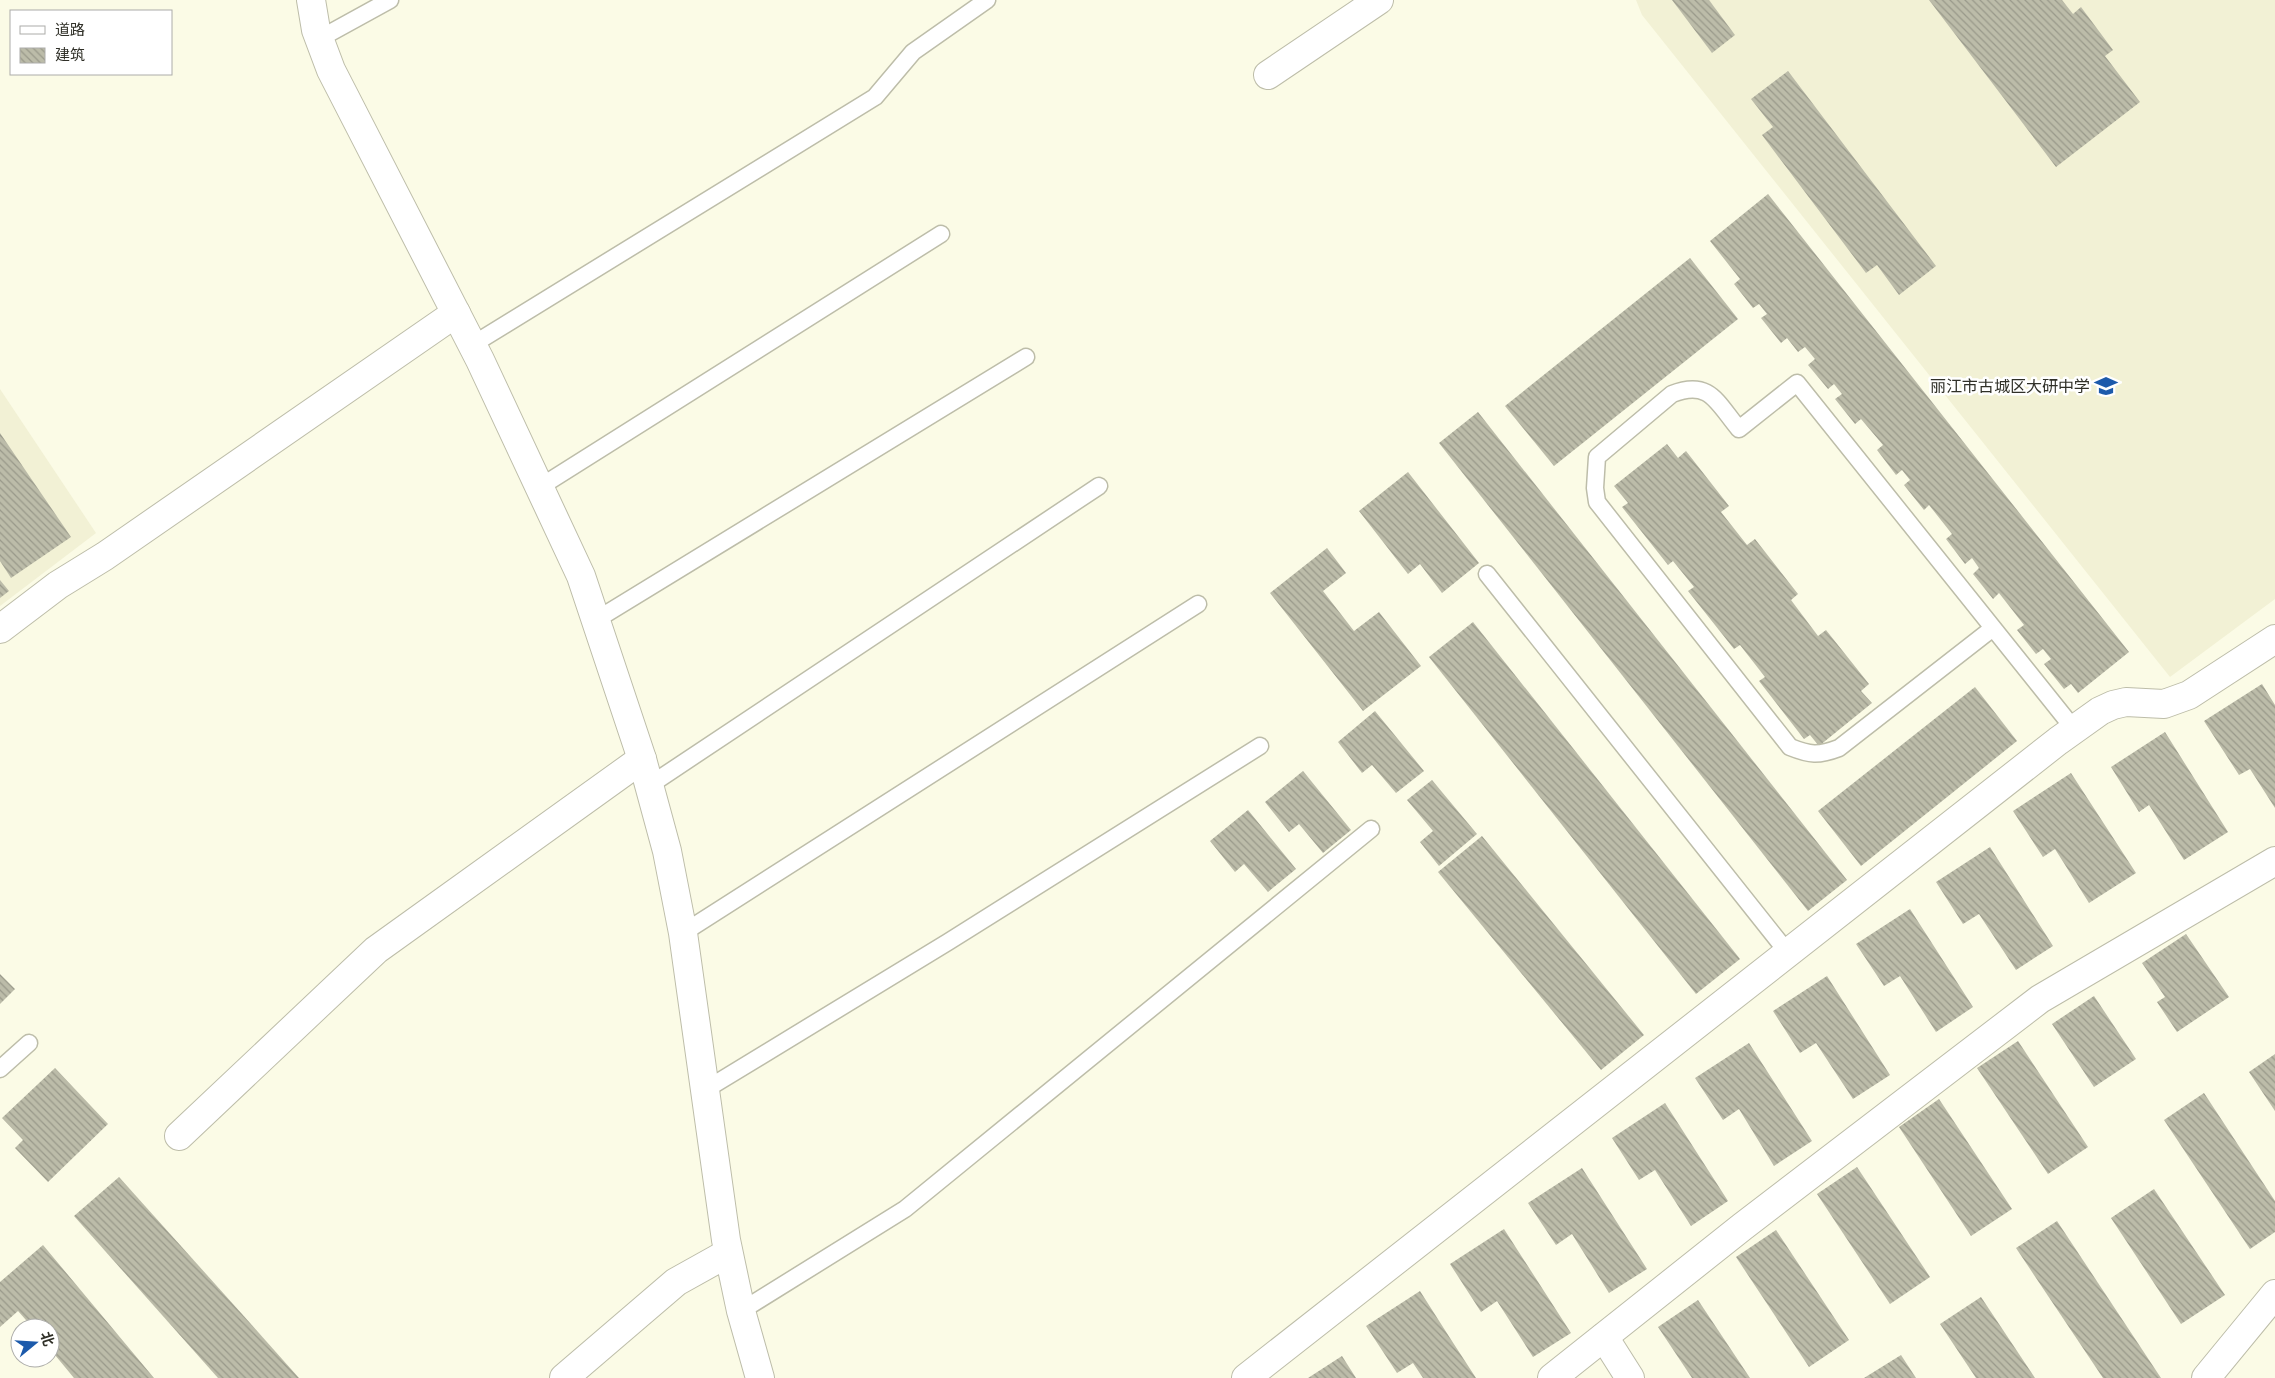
<svg xmlns="http://www.w3.org/2000/svg" width="2275" height="1378" font-family="'Roboto Condensed','Noto Sans SC',sans-serif">
<style>
.built{fill:#f2f1d5}
.building{fill:url(#building-back-hatch)}
.lines{fill:none;stroke-linecap:round;stroke-linejoin:round}
.lane-casing{stroke:#bdbda9;stroke-width:19}
.street-casing{stroke:#bdbda9;stroke-width:30}
.lane{stroke:#fff;stroke-width:16}
.street{stroke:#fff;stroke-width:28}
.labels{text-anchor:middle;dominant-baseline:central;stroke-width:5;stroke-linejoin:round;paint-order:stroke}
.poi-label{font-size:16px;fill:#303028;stroke:#fff;text-anchor:end}
</style>
<defs>
<pattern id="building-back-hatch" width="6" height="6" patternUnits="userSpaceOnUse" patternTransform="scale(1.25)"><rect width="6" height="6" fill="#bcbca9"/><path d="M-1 5l2 2M0 0l6 6M5-1l2 2" fill="none" stroke="#99998a"/></pattern>
</defs>
<rect width="100%" height="100%" fill="#fbfbe6"/>
<g class="built">
<path d="M1636,0H2275V599L2170,677L1642,15Z"/>
<path d="M0,389L96,533L0,606Z"/>
</g>
<g class="building">
<path d="M1672,0H1709L1735,35L1712,53Z"/>
<path d="M1929,0H2062L2073,14L2081,7L2113,50L2105,56L2140,102L2056,167Z"/>
<path d="M1788,71L1936,266L1899,295L1877,265L1866,273L1762,135L1773,127L1751,99Z"/>
<path d="M1768,194L2129,652L2078,693L2071,684L2064,689L2044,664L2051,659L2043,649L2036,654L2017,630L2024,625L1999,593L1993,599L1973,574L1979,568L1972,558L1965,564L1946,539L1952,534L1929,505L1924,510L1904,485L1910,480L1902,470L1896,475L1877,450L1883,445L1861,419L1855,424L1835,399L1842,394L1834,384L1828,389L1808,365L1815,359L1805,347L1798,352L1787,338L1781,343L1761,318L1767,314L1759,304L1753,308L1734,284L1740,279L1710,241Z"/>
<path d="M1690,258L1738,319L1554,466L1505,406Z"/>
<path d="M1478,412L1847,880L1808,911L1439,443Z"/>
<path d="M0,433L71,537L11,578L0,561Z"/>
<path d="M1667,444L1678,458L1686,451L1729,506L1721,512L1747,545L1755,539L1798,594L1791,600L1818,636L1826,630L1869,684L1861,691L1872,703L1819,746L1810,735L1804,739L1759,681L1765,677L1740,645L1734,649L1688,591L1694,587L1673,561L1668,565L1622,507L1628,503L1614,486Z"/>
<path d="M1408,472L1479,563L1442,593L1420,564L1408,574L1359,511Z"/>
<path d="M1327,548L1346,573L1323,591L1354,631L1379,612L1421,666L1363,711L1270,593Z"/>
<path d="M0,580L9,591L0,598Z"/>
<path d="M1473,622L1740,959L1696,994L1429,657Z"/>
<path d="M2262,684L2275,705V808L2250,769L2239,775L2204,721Z"/>
<path d="M1975,687L2017,741L1861,866L1818,811Z"/>
<path d="M1375,711L1424,771L1396,793L1372,765L1362,773L1338,742Z"/>
<path d="M2165,732L2228,832L2184,860L2149,805L2139,812L2111,767Z"/>
<path d="M1303,771L1351,830L1323,853L1299,824L1289,832L1265,802Z"/>
<path d="M2071,773L2136,873L2089,903L2055,849L2043,857L2013,811Z"/>
<path d="M1432,780L1477,834L1439,866L1420,842L1433,831L1407,800Z"/>
<path d="M1248,810L1296,869L1268,892L1244,864L1235,872L1210,841Z"/>
<path d="M1482,836L1644,1035L1601,1070L1438,872Z"/>
<path d="M1990,847L2053,946L2016,970L1979,914L1963,924L1936,882Z"/>
<path d="M1910,909L1973,1007L1936,1032L1900,976L1884,986L1856,944Z"/>
<path d="M2186,934L2229,997L2177,1032L2157,1002L2165,997L2142,963Z"/>
<path d="M0,974L15,989L0,1004Z"/>
<path d="M1827,976L1890,1075L1853,1099L1816,1043L1800,1053L1773,1011Z"/>
<path d="M2094,996L2136,1059L2094,1087L2052,1024Z"/>
<path d="M2018,1041L2088,1147L2048,1174L1977,1068Z"/>
<path d="M1749,1043L1812,1141L1774,1166L1739,1109L1723,1120L1695,1078Z"/>
<path d="M2275,1054V1111L2249,1072Z"/>
<path d="M55,1068L108,1124L48,1182L15,1148L23,1140L2,1118Z"/>
<path d="M2204,1093L2275,1201V1232L2250,1249L2164,1120Z"/>
<path d="M1939,1099L2012,1209L1971,1236L1899,1127Z"/>
<path d="M1665,1103L1728,1201L1691,1226L1655,1170L1639,1180L1612,1138Z"/>
<path d="M1857,1167L1930,1277L1890,1304L1817,1194Z"/>
<path d="M1582,1168L1647,1269L1609,1293L1572,1234L1556,1245L1528,1203Z"/>
<path d="M119,1177L242,1314L299,1378H218L74,1216Z"/>
<path d="M2154,1189L2225,1295L2181,1324L2111,1218Z"/>
<path d="M2057,1221L2161,1378H2103L2016,1248Z"/>
<path d="M1504,1229L1571,1333L1533,1357L1497,1301L1481,1312L1450,1264Z"/>
<path d="M1776,1230L1849,1340L1809,1367L1736,1257Z"/>
<path d="M43,1245L154,1378H74L50,1349V1328H33L18,1311L0,1327V1282Z"/>
<path d="M1420,1291L1450,1338L1476,1378H1423L1413,1363L1397,1373L1366,1326Z"/>
<path d="M1981,1297L2035,1378H1976L1940,1324Z"/>
<path d="M1698,1300L1750,1378H1692L1658,1327Z"/>
<path d="M1901,1355L1916,1378H1864Z"/>
<path d="M1342,1356L1356,1378H1308Z"/>
</g>
<g class="lines">
<defs>
<g id="lane">
<path d="M319,39L390,0"/>
<path d="M472,345L875,97L913,52L987,0"/>
<path d="M540,487L941,234"/>
<path d="M1487,574L1788,953"/>
<path d="M596,620L1026,357"/>
<path d="M1993,628L1839,748C1818,756 1810,755 1790,747L1597,502L1595,488L1597,457L1672,394C1710,379 1717,403 1739,429L1797,383L2074,729"/>
<path d="M650,785L1099,486"/>
<path d="M683,933L1198,604"/>
<path d="M0,1069L29,1043"/>
<path d="M705,1090L948,942L1260,746"/>
<path d="M741,1311L905,1209L1371,829"/>
</g>
<g id="street">
<path d="M311,0L316,30L331,70L480,360L581,576L642,759L667,851L683,933L726,1240L741,1311L760,1378"/>
<path d="M1268,75L1379,0"/>
<path d="M0,629L58,585L105,556L456,313"/>
<path d="M179,1136L376,950L642,759"/>
<path d="M1604,1337L1630,1378"/>
<path d="M564,1378L676,1282L728,1253"/>
<path d="M1246,1378L2058,741L2100,711L2113,705L2126,702L2164,704L2189,695L2275,639"/>
<path d="M1552,1378L1742,1227L2040,999L2275,861"/>
<path d="M2206,1378L2275,1294"/>
</g>
</defs>
<use href="#lane" class="lane-casing"/>
<use href="#street" class="street-casing"/>
<use href="#lane" class="lane"/>
<use href="#street" class="street"/>
</g>
<defs>
<symbol id="school-bare" viewBox="-9 -9 18 18"><path d="M0-5L7-2L0 1L-7-2ZM-4 1L0 2.5L4 1V4Q0 6-4 4Z" fill="#1c5aab" stroke="#fff" stroke-width="2.5" paint-order="stroke"/></symbol>
</defs>
<g fill-rule="evenodd">
<use href="#school-bare" x="2090" y="370" width="32" height="32"/>
</g>
<g class="labels">
<g class="poi-label">
<text x="2090" y="386">丽江市古城区大研中学</text>
</g>
</g>
<rect x="10" y="10" width="162" height="65" fill="#ffffff" stroke="#acaca9"/>
<rect x="20" y="26" width="25" height="8" fill="#ffffff" stroke="#acaca9"/>
<text x="55" y="35" font-size="15" fill="#303028">道路</text>
<rect x="20" y="48" width="25" height="15" fill="url(#building-back-hatch)" stroke="#acaca9"/>
<text x="55" y="60" font-size="15" fill="#303028">建筑</text>
<g transform="translate(35 1343) rotate(72)"><circle r="24" fill="#ffffff" stroke="#acaca9"/>
<path d="M0-4L9 19L0 12L-9 19Z" fill="#1c5aab"/>
<text y="-8" font-size="14" font-weight="bold" text-anchor="middle" fill="#303028">北</text>
</g>
</svg>
